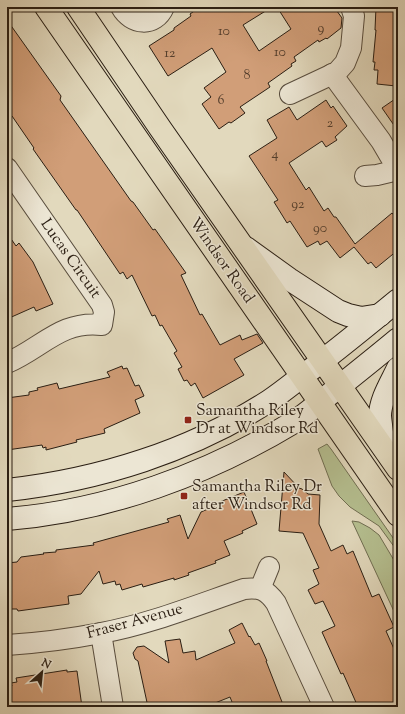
<svg xmlns="http://www.w3.org/2000/svg" width="405" height="714" font-family="'Sorts Mill Goudy',serif">
<style>
.green{fill:#b5bf90;stroke:#706e52}
.building{fill:#d19e78;stroke:#2a1e13}
.lines{fill:none;stroke-linecap:round;stroke-linejoin:round}
.street-casing{stroke:#584d3e;stroke-width:22}
.secondary-casing{stroke:#2a1e13;stroke-width:24}
.primary-casing{stroke:#2a1e13;stroke-width:24}
.street{stroke:#ece6d4;stroke-width:20}
.secondary{stroke:#ece6d4;stroke-width:22}
.primary{stroke:#e2d9bd;stroke-width:22}
.poi-dot{fill:#8f2418;stroke:#ece6d4;stroke-width:1.5}
.labels{text-anchor:middle;dominant-baseline:central;stroke-width:3;stroke-linejoin:round;paint-order:stroke}
.number-label{font-size:14px;fill:#543e2c}
.street-label{font-size:16px;fill:#2a1e13;stroke:#ece6d4}
.poi-label{font-size:16px;fill:#2a1e13;stroke:#ece6d4;text-anchor:start}
</style>
<rect width="100%" height="100%" fill="#e2d9bd"/>
<filter id="stains"><feTurbulence type="fractalNoise" baseFrequency=".005" numOctaves="4"/><feColorMatrix values="0 0 0 0 .2 0 0 0 0 .09 0 0 0 0 .02 0 0 0 .5 -.17"/></filter>
<radialGradient id="worn" r=".72"><stop offset=".6" stop-color="#630" stop-opacity="0"/><stop offset="1" stop-color="#630" stop-opacity=".3"/></radialGradient>
<g class="green">
<path d="M327,444L331,449L398,545V552L379,526L350,507L339,496L332,486L318,449Z"/>
<path d="M352,521L359,522L370,528L379,535L398,567V620Z"/>
</g>
<g class="building">
<path d="M200,7H272L243,25L259,51L291,29L277,7H334L342,18L341,28L327,39L326,38L319,42L318,40L294,57L296,61L291,64L292,66L268,83L270,87L240,107L245,113L231,123L229,122L219,129L202,104L211,97L204,88L226,72L212,48L168,76L149,46L174,30V28L191,16L190,14Z"/>
<path d="M376,7H398V64L396,86L377,84L378,70H374L375,62H373L376,30H375Z"/>
<path d="M7,20L61,96L60,100L131,201L133,202L153,230L155,229L186,273L181,275L200,315L202,314L220,345L240,335L242,340L257,334L263,343L234,359L244,375L203,398L195,383L191,386L187,380L184,381L178,369L182,367L174,353L177,351L162,325L160,326L155,315L152,316L132,275L127,279L123,272L120,274L77,210H76L33,149L34,148L12,116L7,120Z"/>
<path d="M398,97V131L382,108Z"/>
<path d="M326,100L331,108L333,106L347,126L335,137L337,140L326,147L322,141L289,163L306,190L309,187L324,211L328,208L334,217H336L355,244L392,213L398,220V250L376,268L371,262L368,264L354,247L340,258L327,241L320,245L318,241L307,247L290,221L287,223L274,202L278,200L249,156L277,138L267,120L289,107L297,120Z"/>
<path d="M7,233L16,246L19,243L33,262L53,304L36,311L34,307L7,319Z"/>
<path d="M122,366L123,369L127,368L135,386L139,385L144,396L135,400L140,413L104,429L105,433L76,440L77,442L46,450V447L43,448L42,445L7,450V398L29,395V392L38,390L37,388L57,383L59,389L110,377L107,372Z"/>
<path d="M284,472L299,488L302,489L308,494L320,495L319,524L331,551L343,545L347,554L353,551L372,597L379,594L394,627L386,631L398,658V707H358L343,673L341,674L322,632L335,626L323,601L315,604L308,590L319,584L313,570L319,568L303,533L279,531Z"/>
<path d="M244,492L257,524L242,531L243,533L224,541L230,555L215,561L216,563L188,573L189,575L174,580V578L143,587L142,584L122,590L120,584L116,585L115,581L103,584L99,571L81,594L68,596L69,604L18,611L17,609H7V563L17,562L21,557L44,554L43,553L56,552V550L94,545L93,543L169,522L167,519L180,515L188,539L201,512L215,506V504Z"/>
<path d="M242,623L249,637L250,636L255,645L259,643L267,661H266L282,702L271,707H234L230,697L205,707H148L138,661L135,659L133,653L137,647L144,646L169,663L165,641L180,639L183,653L195,651L196,660L235,643L229,630Z"/>
<path d="M67,670V672L77,671L82,707H7V687L12,686L11,683L17,682L16,678Z"/>
</g>
<g class="lines">
<defs>
<g id="street">
<path d="M121,7C131,25 155,28 164,7"/>
<path d="M332,74L381,141L398,170"/>
<path d="M290,94L337,72L345,63L351,48L354,16L351,7"/>
<path d="M7,168L102,305L104,312L102,325C61,320 42,348 7,363"/>
<path d="M365,176L377,175L398,170"/>
<path d="M260,589L269,567"/>
<path d="M101,633L113,707"/>
<path d="M7,645C38,643 70,639 101,633C150,624 197,605 244,589C260,587 267,590 276,603L324,707"/>
</g>
<g id="secondary">
<path d="M246,248L289,279L338,311L348,315L361,318L380,315"/>
<path d="M384,448C383,438 381,427 380,416C380,400 391,383 398,368"/>
<path d="M7,490C99,480 191,451 269,401C284,391 298,379 313,368C342,346 370,323 398,300"/>
<path d="M7,519C108,511 208,474 294,422C305,415 315,406 325,398C350,378 374,359 398,339"/>
</g>
<g id="primary">
<path d="M46,7L398,515"/>
<path d="M78,7L160,128L398,469"/>
</g>
</defs>
<use href="#street" class="street-casing"/>
<use href="#secondary" class="secondary-casing"/>
<use href="#primary" class="primary-casing"/>
<use href="#street" class="street"/>
<use href="#secondary" class="secondary"/>
<use href="#primary" class="primary"/>
</g>
<g class="poi-dot">
<rect x="184" y="416" width="8" height="8" rx="2"/>
<rect x="180" y="492" width="8" height="8" rx="2"/>
</g>
<g class="labels">
<g class="number-label">
<text x="321" y="29">9</text>
<text x="224" y="32">10</text>
<text x="280" y="53">10</text>
<text x="170" y="54">12</text>
<text x="247" y="76">8</text>
<text x="221" y="101">6</text>
<text x="330" y="124">2</text>
<text x="275" y="155">4</text>
<text x="298" y="205">92</text>
<text x="320" y="229">90</text>
</g>
<g class="street-label">
<text transform="translate(70 259) rotate(55)">Lucas Circuit</text>
<text transform="translate(221 261) rotate(55)">Windsor Road</text>
<text transform="translate(135 622) rotate(-15)">Fraser Avenue</text>
</g>
<g class="poi-label">
<text x="196" y="411">Samantha Riley<tspan x="196" dy="18">Dr at Windsor Rd</tspan></text>
<text x="192" y="487">Samantha Riley Dr<tspan x="192" dy="18">after Windsor Rd</tspan></text>
</g>
</g>
<rect width="405" height="714" fill="none" stroke="#e2d9bd" stroke-width="24"/>
<rect x="8" y="8" width="389" height="698" fill="none" stroke="#2a1e13" stroke-width="2"/>
<rect x="12" y="12" width="381" height="690" fill="none" stroke="#2a1e13"/>
<g transform="translate(42 672) rotate(27)" stroke="#ece6d4" stroke-width="3" paint-order="stroke">
<path d="M0-3L7 15L0 10L-7 15Z" fill="#2a1e13"/>
<text y="-6" font-size="11" font-weight="bold" text-anchor="middle" fill="#2a1e13">N</text>
</g>
<rect width="100%" height="100%" filter="url(#stains)"/>
<rect width="100%" height="100%" fill="url(#worn)"/>
</svg>
